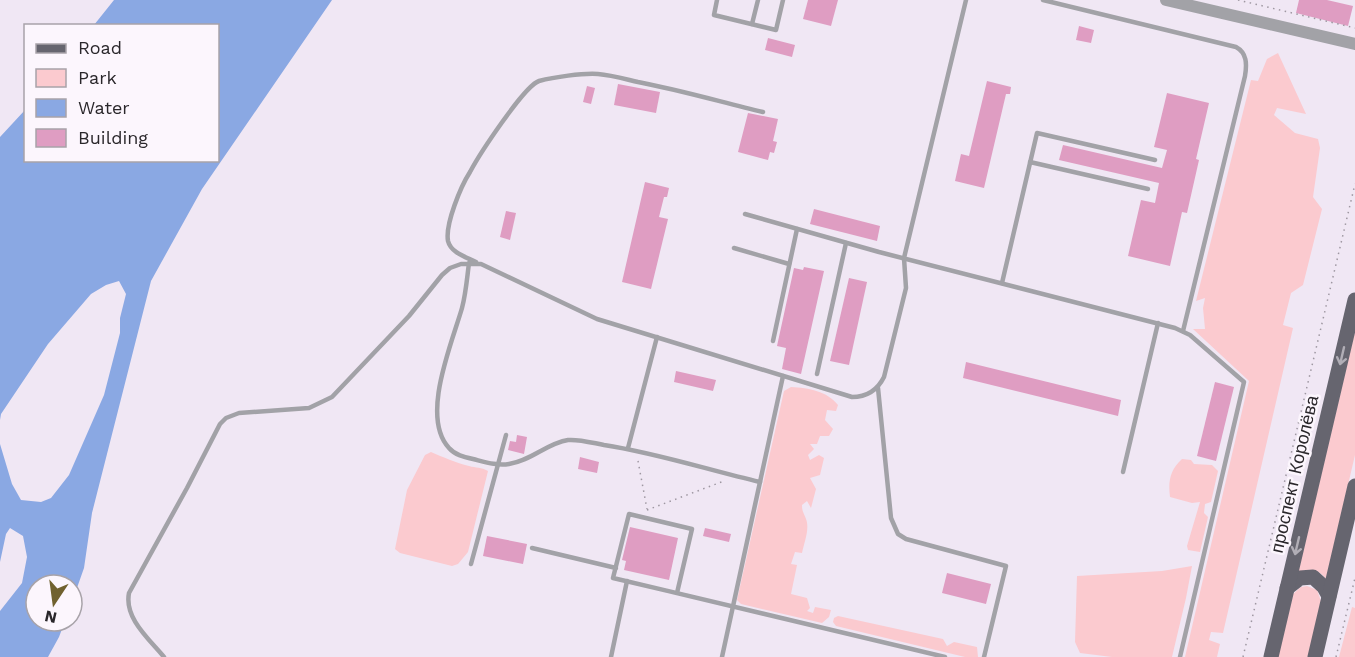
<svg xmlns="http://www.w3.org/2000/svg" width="1355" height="657" font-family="'Work Sans',sans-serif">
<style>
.green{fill:#fbcacf}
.water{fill:#8aa8e3}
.building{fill:#df9dc2}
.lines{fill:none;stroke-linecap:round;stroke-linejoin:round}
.path{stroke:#9e97a1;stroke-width:1.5;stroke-dasharray:1.5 4.5;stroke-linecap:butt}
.service{stroke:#a2a2a7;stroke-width:4.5}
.tertiary{stroke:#a2a2a7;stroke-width:12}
.primary{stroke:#66656f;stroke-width:15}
.oneway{stroke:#b1aeb6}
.labels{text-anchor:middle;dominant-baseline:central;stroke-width:5;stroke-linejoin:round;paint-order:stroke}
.street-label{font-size:18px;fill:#2a272b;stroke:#fcf6fd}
</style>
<rect width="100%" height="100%" fill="#f0e7f4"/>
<g class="green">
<path d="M1278,53L1306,114L1277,108L1274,115L1295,133L1318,139L1320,148L1313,197L1322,209L1303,285L1291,293L1283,325L1293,328L1223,633L1211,632L1209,640L1220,644L1217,657H1185L1249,381L1193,329H1205L1203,308L1205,298L1196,301L1251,80L1258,81L1267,59Z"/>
<path d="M1355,331V455L1326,579C1319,569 1309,567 1298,573Z"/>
<path d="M791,387C809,388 827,391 838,405L836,411L827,410L825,420L833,429L829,436H820L817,444H810L814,449L808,455L810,460L819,455L824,458L820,475L810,478L816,489L811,508L807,501L802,505C802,512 804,513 806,519C810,529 804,543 802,553L795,552L791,564L797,565L791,594L807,598L810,608L807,611L813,613L815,607L831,610L829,617L822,623L741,604L737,600L784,391Z"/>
<path d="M431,452C443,457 456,463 469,466C476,468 481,467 488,471L468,552L458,564L452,566L400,553L395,549L407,490L425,455Z"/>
<path d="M1182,459L1191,460L1194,464L1212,465L1218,471L1211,502L1205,504L1204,513L1208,517L1200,552L1188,550L1187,546L1200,502L1192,503L1170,497C1168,481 1170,470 1182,459Z"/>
<path d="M1192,566L1186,598L1172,657H1112L1080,653L1075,642L1077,576L1162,571Z"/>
<path d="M1307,586L1317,590L1321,601L1308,657H1278L1293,594L1301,587Z"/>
<path d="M1352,607L1355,608V657H1339Z"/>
<path d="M838,616L943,639L947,646L954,642L977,647L978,657H965L836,626L833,622L834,618Z"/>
</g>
<path class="water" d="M114,0H332L202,189L151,281L92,513L84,568L72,602V585H36V621H65L59,637L48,657H0V611L22,583L27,557L23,536L10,528L6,534L0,562V444L12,484L21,500L41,502L51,498L69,475L104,395L120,333V318L126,294L119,281L106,285L91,294L48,344L1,414L0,420V137L25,110L26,160H218V26L94,25Z"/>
<g class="building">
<path d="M808,0H838L831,26L803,19Z"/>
<path d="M1299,0H1327L1353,6L1348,26L1296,13Z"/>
<path d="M1079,26L1094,30L1091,43L1076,40Z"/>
<path d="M768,38L795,45L792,57L765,50Z"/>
<path d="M987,81L1011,87L1010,94H1006L984,188L955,181L961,154L969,156Z"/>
<path d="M618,84L660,92L656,113L614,105Z"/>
<path d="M587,86L595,88L591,104L583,102Z"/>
<path d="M1167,93L1209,103L1196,159L1199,160L1187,213L1182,212L1170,266L1128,256L1141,200L1155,203L1159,183L1059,160L1063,145L1162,168L1167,150L1154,147Z"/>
<path d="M748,113L778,119L773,141L777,142L774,153L770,152L768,160L738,152Z"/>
<path d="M645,182L669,188L667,197H664L659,217L668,219L651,289L622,282Z"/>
<path d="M814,209L880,226L877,241L810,224Z"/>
<path d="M506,211L516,213L510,240L500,237Z"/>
<path d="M804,267L824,271L801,374L782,369L786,348L777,346L794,268L803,270Z"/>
<path d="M849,278L867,282L849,365L830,361Z"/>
<path d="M966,362L1121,400L1118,416L963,378Z"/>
<path d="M676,371L716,380L713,391L674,382Z"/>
<path d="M1215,382L1234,387L1216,461L1197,456Z"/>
<path d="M517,435L527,437L524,454L508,450L510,441L516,442Z"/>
<path d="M580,457L599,462L597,473L578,469Z"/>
<path d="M630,527L678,538L669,580L624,570L626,561L622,560Z"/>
<path d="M705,528L731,534L729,542L703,536Z"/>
<path d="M487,536L527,544L523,564L483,556Z"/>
<path d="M947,573L991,584L986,604L942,593Z"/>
</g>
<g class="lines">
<g class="path">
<path d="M1238,0L1355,28"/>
<path d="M638,461L647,509"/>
<path d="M647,510L724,481"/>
<path d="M1243,657L1355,184"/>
<path d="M1336,657L1355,578"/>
</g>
<g class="service">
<path d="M717,0L714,15L776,30L783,0"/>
<path d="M1043,0L1236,47C1247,53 1247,64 1245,76L1183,331"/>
<path d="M752,24L758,0"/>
<path d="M1030,162L1148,189"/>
<path d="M745,214L879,252L1175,328L1190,335L1244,382L1180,657"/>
<path d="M734,248L789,264"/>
<path d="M476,262C466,257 451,253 448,241C445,224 461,186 470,172C479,155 524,86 539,81C554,77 582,73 598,74C611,75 625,79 638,82C680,90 721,102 763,112"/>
<path d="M469,263C467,278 466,293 462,308C452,343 420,417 449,448C455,455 464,457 473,459C485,462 497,466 509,464C531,461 547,443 568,440C579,439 593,443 604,445C657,453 708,470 760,482"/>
<path d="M1002,283L1037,133L1155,160"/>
<path d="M773,341L797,229"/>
<path d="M817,374L846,243"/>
<path d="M878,388L891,518L898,534L906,539L1006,566L984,657"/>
<path d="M628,448L657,337"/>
<path d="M1123,472L1158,323"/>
<path d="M532,548L616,568"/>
<path d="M471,564L506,435"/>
<path d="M677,593L692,529L629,514L613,578C724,604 835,631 945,657"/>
<path d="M164,657C149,639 124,618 129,593L187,488L220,424L226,418L239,413L309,408L332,397L409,316L442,275L450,268L461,264H481L597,319L852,397C867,397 877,391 884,377L906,288L904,258L966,0"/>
<path d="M611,657L627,581"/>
<path d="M722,657L783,376"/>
</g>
<path class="tertiary" d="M1166,0L1355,44"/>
<g class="primary">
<path d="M1287,588L1300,578L1313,577L1324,587L1329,596"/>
<path d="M1271,657L1355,300"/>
<path d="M1315,657L1355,486"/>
</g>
</g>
<defs><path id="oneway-shaft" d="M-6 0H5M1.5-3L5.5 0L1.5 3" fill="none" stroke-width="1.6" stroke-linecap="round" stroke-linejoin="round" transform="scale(1.5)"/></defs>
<g class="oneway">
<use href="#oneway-shaft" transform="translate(1342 356) rotate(103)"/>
<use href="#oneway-shaft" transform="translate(1297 546) rotate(103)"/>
</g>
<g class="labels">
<g class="street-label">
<text transform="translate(1294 474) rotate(-77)">проспект Королёва</text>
</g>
</g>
<rect x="24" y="24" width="195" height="138" fill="#fcf6fd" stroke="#a8a3a9" stroke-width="1.5"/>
<rect x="36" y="44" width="30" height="9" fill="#66656f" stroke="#a8a3a9" stroke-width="1.5"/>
<text x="78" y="54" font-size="18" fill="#2a272b">Road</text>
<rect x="36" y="69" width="30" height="18" fill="#fbcacf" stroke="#a8a3a9" stroke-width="1.5"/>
<text x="78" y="84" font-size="18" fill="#2a272b">Park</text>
<rect x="36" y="99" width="30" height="18" fill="#8aa8e3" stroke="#a8a3a9" stroke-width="1.5"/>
<text x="78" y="114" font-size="18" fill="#2a272b">Water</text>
<rect x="36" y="129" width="30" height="18" fill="#df9dc2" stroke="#a8a3a9" stroke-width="1.5"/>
<text x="78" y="144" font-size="18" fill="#2a272b">Building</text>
<g transform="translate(54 603) rotate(193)"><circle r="28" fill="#fcf6fd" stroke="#a8a3a9" stroke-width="1.5"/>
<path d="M0-4.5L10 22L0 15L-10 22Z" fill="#70612f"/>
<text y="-9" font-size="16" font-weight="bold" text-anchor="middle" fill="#2a272b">N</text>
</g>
</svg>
